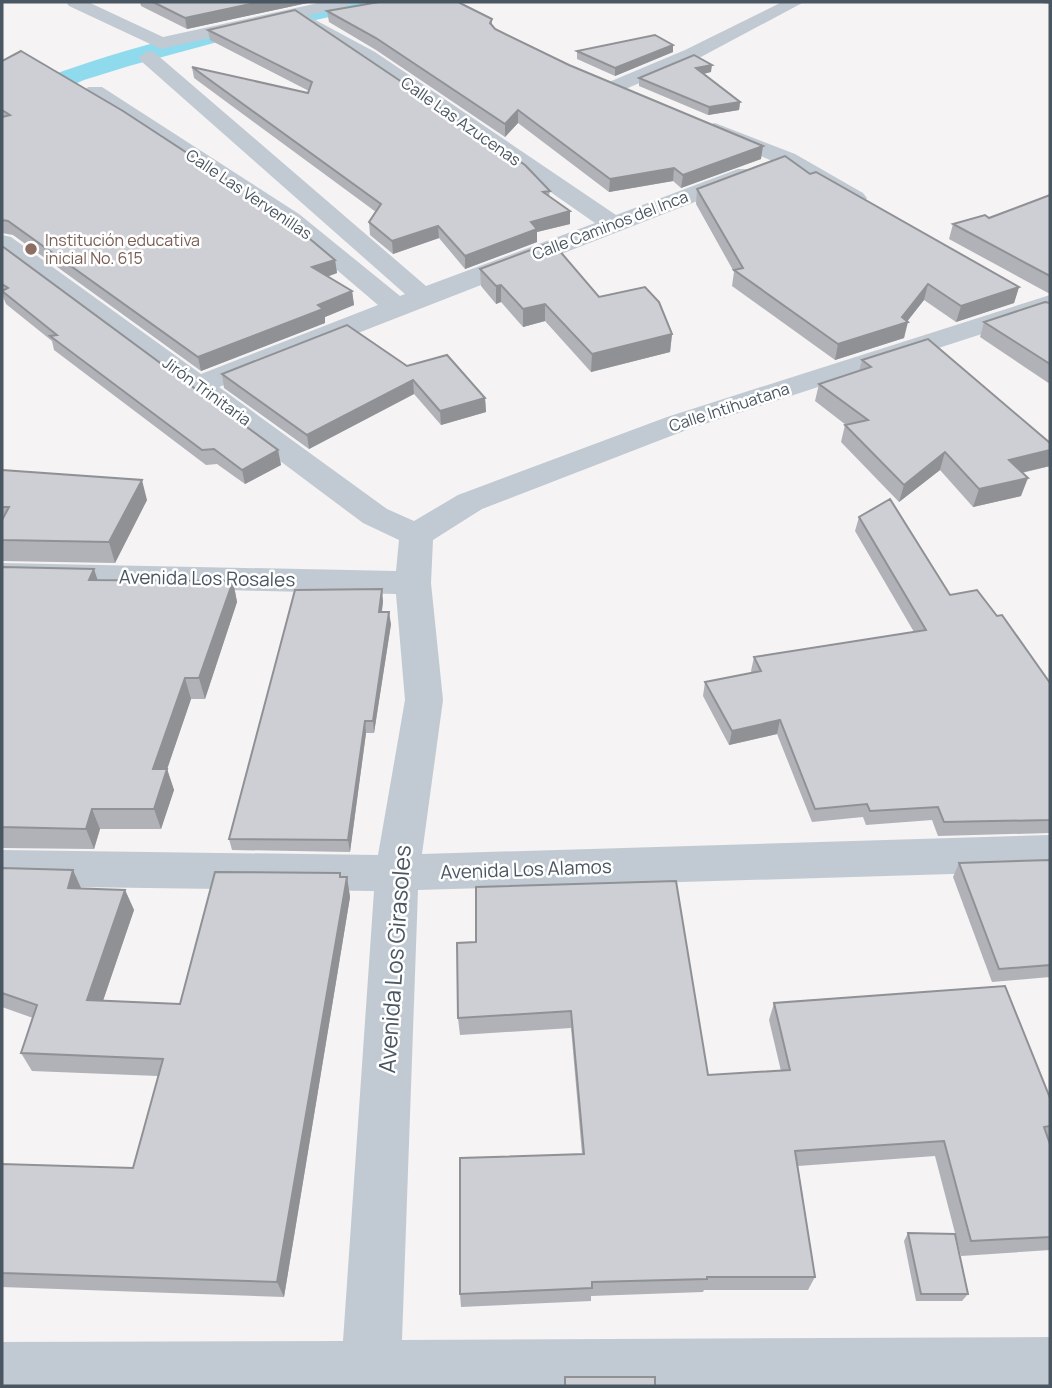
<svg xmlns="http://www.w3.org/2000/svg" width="1052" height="1388" font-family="Manrope,sans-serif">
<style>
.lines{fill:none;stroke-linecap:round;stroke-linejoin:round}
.canal{fill:#90daee;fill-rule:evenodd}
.minor{fill:#c1cad2;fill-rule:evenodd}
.wall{fill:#b0b2b7}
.shaded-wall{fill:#909195}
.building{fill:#cdcfd5;stroke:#909195;stroke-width:2}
.education-dot{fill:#8d6e63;stroke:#fff;stroke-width:2.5}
.labels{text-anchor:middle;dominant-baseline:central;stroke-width:5;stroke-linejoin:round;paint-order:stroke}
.far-street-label{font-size:16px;fill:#4a5661;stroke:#fff}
.far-education-label{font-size:16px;fill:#785e54;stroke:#fff;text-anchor:start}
.street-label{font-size:19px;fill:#4a5661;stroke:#fff}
.near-street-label{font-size:23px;fill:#4a5661;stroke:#fff}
</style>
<rect width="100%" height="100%" fill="#f5f3f3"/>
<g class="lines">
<path class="canal" d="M334,2H378L375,7L225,40L129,66L84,80L2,116V96C108,48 221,26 334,2Z"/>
<g class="minor">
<path d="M66,2H88L163,37L323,2H354L345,7L161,49L69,6Z"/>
<path d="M782,2H804L699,58L623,90H609L606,86L609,82L685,50Z"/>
<path d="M308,16L375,52L616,215L738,169H754L757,174L754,179L219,387L387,509L414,521L458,495L667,417L1050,295V312L689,429L482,509L433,540L431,583L443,700L422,854L1050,835V871L418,890L402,1340L1050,1337V1386H2V1342L343,1341L374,891L2,886V850L378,855L405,700L396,594L2,585V563L396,571L399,540L363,523L2,253V235L11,237L201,374L378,305L283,224L88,95L85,91L88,87H102L299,214L400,296L405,294L141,61L139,57L148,51L155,53L426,286L595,223L361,60L302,25L299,21L302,17Z"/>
<path d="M715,123L795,154L863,193L867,198L863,203H847L779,164L708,133L704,129L708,125Z"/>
</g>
</g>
<g class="wall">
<path d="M140,2H312L187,29L141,6Z"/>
<path d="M1033,2H1050V4Z"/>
<path d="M327,11L492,19V26L495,29L761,159L681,188L673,181L609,192L518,123L505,137L376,50L329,22Z"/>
<path d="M208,30L550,191L549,196L570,211V224L537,232V242L465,269L439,238L393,254L370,235L369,222L376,212L194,78L192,67L308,93L309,91L210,40Z"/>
<path d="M673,45V52L615,76L577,59V51Z"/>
<path d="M2,61L335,260L337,273L327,277L352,291L354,305L325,317V323L201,371L13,235L2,233Z"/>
<path d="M711,72L703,74L740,102L739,110L708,115L639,86V78Z"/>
<path d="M810,174L1019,287L1014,303L956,322L924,300L907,321L904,338L835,360L732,286L734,272L696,204L697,189Z"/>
<path d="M1050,195V294L949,239L953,224L989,218Z"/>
<path d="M2,246L278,450L281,465L245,484L217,464L206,465L54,350L52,341L6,304L2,294Z"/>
<path d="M480,269L599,297L672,334L670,352L591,372L545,321L523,327L501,302L496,304L481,286Z"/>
<path d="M1050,303V384L980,337L984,322Z"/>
<path d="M862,360L1050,466L1022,473L1021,496L973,507L940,470L899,502L841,442L845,425H846L815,401L819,384L859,371Z"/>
<path d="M407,366L485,398L486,412L441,425L414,394L309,449L224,388L222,374Z"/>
<path d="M2,470L147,500L115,563L2,561Z"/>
<path d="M859,517L950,595L1050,683V833L938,836L932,820L866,825L863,817L812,822L777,734L729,745L703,696L705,682L752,673L751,671L754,657L914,632L855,531Z"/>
<path d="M2,567L98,580L233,581L237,602L205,699H191L167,769L174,790L161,829H100L94,849L2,848Z"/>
<path d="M383,601L382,612L391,624L374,733H366L350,852L232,850L229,839Z"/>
<path d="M1050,860V977L992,982L953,877L959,863Z"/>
<path d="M2,868L82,889L125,890L134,910L103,1001L180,1004L341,877H347L350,897L284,1297L2,1287V1164L133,1168L158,1076L32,1071L21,1053L33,1018L2,1007Z"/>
<path d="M457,943L708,1075L781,1071L769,1020L774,1003L1050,1098V1140L1049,1141L1050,1144V1250L961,1256L935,1156L798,1166L815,1277L808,1290H704L703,1292L591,1296V1301L461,1307L460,1294L582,1154L571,1028L460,1035L458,1018Z"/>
<path d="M908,1233L968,1294L962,1301H916L904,1241Z"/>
</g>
<g class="shaded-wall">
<path d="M260,2H312L187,29L185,18Z"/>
<path d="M673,45V52L615,76V68Z"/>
<path d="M712,65L711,72L695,76L696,68Z"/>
<path d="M740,102L739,110L708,115L709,107Z"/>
<path d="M518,110V123L505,137V124Z"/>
<path d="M763,146L761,159L681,188L683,175Z"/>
<path d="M674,168L673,181L609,192L610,179Z"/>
<path d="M570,211V224L537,232V242L465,269V256L531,222Z"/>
<path d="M438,226L439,238L393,254L392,241Z"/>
<path d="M335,260L337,273L314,281L312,267Z"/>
<path d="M928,284L924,300L906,323L908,322L904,338L835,360L838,344L902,317Z"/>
<path d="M501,285V302L496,304V286Z"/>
<path d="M1019,287L1014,303L956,322L961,306Z"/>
<path d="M352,291L354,305L325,317V323L201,371L198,357Z"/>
<path d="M545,304V321L523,327V309Z"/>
<path d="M672,334L670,352L591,372L592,354Z"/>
<path d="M413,380L414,394L309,449L307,435Z"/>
<path d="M485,398L486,412L441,425L440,411Z"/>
<path d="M278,450L281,465L245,484L242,470Z"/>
<path d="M1050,450V466L1002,477L1009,460Z"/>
<path d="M945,452L940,470L899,502L904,485Z"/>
<path d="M1028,478L1021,496L973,507L979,489Z"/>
<path d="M142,480L147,500L115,563L109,542Z"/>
<path d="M94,569L101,590L89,580Z"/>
<path d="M233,581L237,602L205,699L199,678Z"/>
<path d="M382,589L383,601L380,624L379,612Z"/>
<path d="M389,612L391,624L374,733L373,721Z"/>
<path d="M185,678L191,699L160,790L153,769Z"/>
<path d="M780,720L777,734L729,745L732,731Z"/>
<path d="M365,721L366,733L350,852L348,840Z"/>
<path d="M167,769L174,790L161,829L154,809Z"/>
<path d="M92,809L100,829L94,849L86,829Z"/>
<path d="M73,870L82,890L68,888Z"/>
<path d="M340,873L344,892L347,877L350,897L284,1297L277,1282Z"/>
<path d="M125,890L134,910L97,1018L87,1000Z"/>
</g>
<g class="building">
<path d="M153,2H260L185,18Z"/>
<path d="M379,2H458L492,19L490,23L495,29L569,65L763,146L683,175L674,168L610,179L518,110L505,124L376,38L327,11Z"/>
<path d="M295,10L525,165L550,191L543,192L570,211L531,222L537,229L465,256L438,226L392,241L369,222L381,204L192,67L308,93L312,82L208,30Z"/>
<path d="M655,35L673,45L615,68L577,51Z"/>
<path d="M21,51L123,111L279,213L335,260L312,267L352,291L318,305L323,309L198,357L8,221L2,220V117L10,115L2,110V61Z"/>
<path d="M694,55L712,65L696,68L740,102L709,107L639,78Z"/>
<path d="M785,156L810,174L816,172L1019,287L961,306L928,284L902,317L908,322L838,344L734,270L743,268L697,189Z"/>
<path d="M1050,195V276L953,224L985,215L989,218Z"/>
<path d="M552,242L599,297L645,287L659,302L672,334L592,354L545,304L523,309L501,285L496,286L480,269Z"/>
<path d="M2,246L278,450L242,470L214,449L202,450L50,336L57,335L2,291L8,288L2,284Z"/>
<path d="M1045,302L1050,303V364L984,322Z"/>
<path d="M347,325L407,366L447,355L485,398L440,411L413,380L307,435L222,374Z"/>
<path d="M928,339L1050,443V450L1009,460L1028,478L979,489L945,452L904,485L845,425L868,420L819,384L871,367L862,360Z"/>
<path d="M2,470L142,480L109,542L2,540V520L9,507H2Z"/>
<path d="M890,499L950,595L977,590L997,616L1002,615L1050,683V820L944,822L938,807L870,811L867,804L815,809L780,720L732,731L705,682L761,671L754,657L926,630L859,517Z"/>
<path d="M2,567L94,569L89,580L233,581L199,678H185L153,769H167L154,809H92L86,829L2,827Z"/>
<path d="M382,589L379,612H389L373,721H365L348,840L229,839L295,590Z"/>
<path d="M1050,860V965L999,969L959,863Z"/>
<path d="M2,868L73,870L68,888L125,890L87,1000L180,1004L215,872L340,873V877H347L277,1282L2,1273V1164L133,1168L163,1059L21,1053L37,1005L2,993Z"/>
<path d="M676,881L708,1075L790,1070L774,1003L1005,986L1050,1098V1126L1044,1127L1050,1144V1237L971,1241L944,1141L795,1151L815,1277H707V1279L592,1282V1288L460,1294V1158L584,1154L571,1011L458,1018L457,943L476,942V887Z"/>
<path d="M908,1233L955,1234L968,1294H921Z"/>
<rect x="565" y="1377" width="90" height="9"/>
</g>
<circle class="education-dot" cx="31" cy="249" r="7"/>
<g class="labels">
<g class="far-street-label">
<text transform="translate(461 121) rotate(35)">Calle Las Azucenas</text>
<text transform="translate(249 194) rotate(34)">Calle Las Vervenillas</text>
<text transform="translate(610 225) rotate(-21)">Calle Caminos del Inca</text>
<text transform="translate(207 391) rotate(36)">Jirón Trinitaria</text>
<text transform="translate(729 407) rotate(-18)">Calle Intihuatana</text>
</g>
<g class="far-education-label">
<text x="45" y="240">Institución educativa<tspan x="45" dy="18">inicial No. 615</tspan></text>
</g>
<g class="street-label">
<text transform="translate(207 578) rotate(1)">Avenida Los Rosales</text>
<text transform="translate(526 869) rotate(-2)">Avenida Los Alamos</text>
</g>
<g class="near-street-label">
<text transform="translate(394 959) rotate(-86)">Avenida Los Girasoles</text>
</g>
</g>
<rect width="1052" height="1388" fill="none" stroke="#4a5661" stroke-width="7"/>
</svg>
